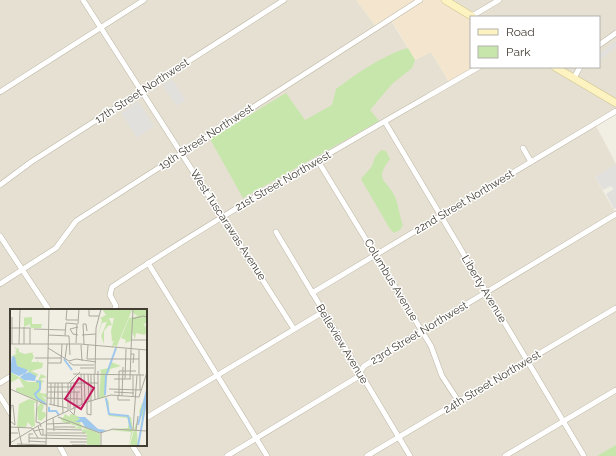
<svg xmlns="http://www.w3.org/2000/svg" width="616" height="456" font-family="Raleway,sans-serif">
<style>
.residential{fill:#e5e0d1;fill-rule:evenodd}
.commercial{fill:#f4e6ce}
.green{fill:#c7e6ac}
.parking{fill:#e2e0dc}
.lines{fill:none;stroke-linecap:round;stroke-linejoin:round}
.minor-casing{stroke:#bcb6a6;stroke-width:6}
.secondary-casing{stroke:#d1c593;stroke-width:8}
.minor{stroke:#fff;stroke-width:5}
.secondary{stroke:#fdf3c1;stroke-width:7}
.labels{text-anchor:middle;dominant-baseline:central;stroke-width:3;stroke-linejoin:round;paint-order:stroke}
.street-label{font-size:11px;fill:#433e34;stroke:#fff}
.inset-river{fill:none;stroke:#9fc8ee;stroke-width:2}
.inset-road{fill:none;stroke:#aba89d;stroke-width:1}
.view{fill:#c2185b;fill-opacity:0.15;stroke:#c2185b;stroke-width:2}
.inset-edge{fill:none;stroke:#433e34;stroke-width:2}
</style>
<rect width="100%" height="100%" fill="#f1eee3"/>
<path class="residential" d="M0,0H356L377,28L390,19L415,60L431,52L450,84L479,67H599V17H473L445,0H616V111L595,124L616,164L595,177L616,214V456H0ZM11,310H146V445H11Z"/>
<g class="commercial">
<path d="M356,0H416L375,25Z"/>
<path d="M424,0H442L471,17V67H475L449,82L431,52L415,60L392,21Z"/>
</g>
<g class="green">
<path d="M408,48L415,60L412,68L392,84L370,110L379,121L243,198L210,139L286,93L305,120L332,105L336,89C359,72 381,56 408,48Z"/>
<path d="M381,150L386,151L390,159C373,181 387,179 395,197C399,206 399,216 403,225L400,230L394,233L390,229L361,179L372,166L375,157Z"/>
<path d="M616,445V456H597Z"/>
</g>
<g class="parking">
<path d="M615,41L616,47L600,60L599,54Z"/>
<path d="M172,79L186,100L177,106L162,85Z"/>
<path d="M138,101L154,126L137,138L121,113Z"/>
<path d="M616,164V208L614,209L606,194L614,189L611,186L603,190L595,177Z"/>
</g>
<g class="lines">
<defs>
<g id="minor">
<path d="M83,0L294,329"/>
<path d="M472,16L499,0"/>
<path d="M599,45L616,33"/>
<path d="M574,78L580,67"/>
<path d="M0,92L144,0"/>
<path d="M385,122L584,456"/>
<path d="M523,148L531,162"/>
<path d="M318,161L431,346L442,376L459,402"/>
<path d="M0,185L31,162L284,0"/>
<path d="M276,232L410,456"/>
<path d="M0,236L49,310"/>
<path d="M148,263L267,456"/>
<path d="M0,284L56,248L76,221L420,0"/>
<path d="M312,293L616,111"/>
<path d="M114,310L116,306L110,295L112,287C231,208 356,138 479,67"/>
<path d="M0,383L11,376"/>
<path d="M0,396L11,414"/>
<path d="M146,418L323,312"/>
<path d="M59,445L65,456"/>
<path d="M132,445L139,456"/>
<path d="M227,456L356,378L364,366L616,214"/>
<path d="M367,456L616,308"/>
<path d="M505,456L616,390"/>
</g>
<g id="secondary">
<path d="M445,0L473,17"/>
<path d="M555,67L616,103"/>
</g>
</defs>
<use href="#minor" class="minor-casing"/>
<use href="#secondary" class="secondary-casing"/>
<use href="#minor" class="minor"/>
<use href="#secondary" class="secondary"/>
</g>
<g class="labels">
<g class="street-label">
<text transform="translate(142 91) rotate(-33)">17th Street Northwest</text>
<text transform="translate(206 137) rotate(-33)">19th Street Northwest</text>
<text transform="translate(283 181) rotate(-30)">21st Street Northwest</text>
<text transform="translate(464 202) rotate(-31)">22nd Street Northwest</text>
<text transform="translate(228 225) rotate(57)">West Tuscarawas Avenue</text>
<text transform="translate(391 280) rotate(59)">Columbus Avenue</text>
<text transform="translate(484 289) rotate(59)">Liberty Avenue</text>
<text transform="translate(419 333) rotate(-31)">23rd Street Northwest</text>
<text transform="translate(342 344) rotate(59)">Belleview Avenue</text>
<text transform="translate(492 382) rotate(-31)">24th Street Northwest</text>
</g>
</g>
<g transform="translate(10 309)">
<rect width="137" height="137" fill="#f1eee3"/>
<path d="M92,0L122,1L106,39L105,36L102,38L103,33H106L102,32L101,22L104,9H99L102,16L98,17L94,22V35L91,27L97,13L92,14L87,30L92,11L90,9L96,6ZM123,0H137V13L133,16L136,17L133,19L137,17V20L135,26L126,24L125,30L122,23L121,32L115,34L116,31L111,29L119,9L128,7L123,4ZM22,8V15H32L31,19H22L24,22L20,18V15L14,18V9H10ZM4,38L9,40V43L15,45L24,43L22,44L24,48L21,53H27L28,50V53L33,54L32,59L21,62L28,65L27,68L19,63L15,65L19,62L7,57L3,46L7,45L5,43L7,41ZM101,53L111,57L100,60L99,65L98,61L95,88L89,89L91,62L89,61L99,59ZM0,63L18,73H27L31,65L37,68L30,70L35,73H32L30,84L37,85L36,89L31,86L36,91L35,95L6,82V79L14,78L9,69L0,74ZM95,88L99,93V104L121,108L123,121L119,137L121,123L99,121L118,119L119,109L99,107ZM19,90L29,93L24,94L25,117L22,118L18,113L16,118H7L9,95ZM31,93L34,96L32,103H35L36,107L31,112L28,111L27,99ZM132,94H137L131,122L132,108L129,103ZM55,105L60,108V105L68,107L71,116L90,125V137H71L77,136V125L71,126L76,125L72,123L73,120L79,121L71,118L72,120L60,119L70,118L53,113L49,108L53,109ZM126,114L128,137H120L121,132Z" fill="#c7e6ac"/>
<path d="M2,47L5,48L7,57L18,61L15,65L19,63L26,67L25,72L14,71L10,68L15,64L9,67L0,63ZM67,108H75L88,120L96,121L91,124L75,118L72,113H65L70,110Z" fill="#9fc8ee"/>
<path class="inset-river" d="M54,50L62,61M26,72L30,73V80L25,85L27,89L36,95M95,86L96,67L106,39M96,89L99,105L118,107L121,120M39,98V102H46L49,106M128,116L137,81M128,137L137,87"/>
<path class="inset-road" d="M57,0L56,11H68M79,0V7H89M122,10L133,7L137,8M68,15L69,0M0,19H20V35M24,20L55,21M38,26L59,27L60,46M55,26L56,14L67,15L66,34M68,26L63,25L60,20L68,18M72,26L86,25M122,31H137M0,35H70L137,41M2,35V8M9,35L10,0M14,35V18M74,35L73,15H76L77,22M71,36L72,52M38,39L59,52L66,50L86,53M121,41L123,0M121,45H124L123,54M25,49H51M55,50L57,35M77,50H129M77,50L78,36M59,53L63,56H84M38,54H51M51,54L52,35M70,59H84M88,62V90M63,65L134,66M71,65L72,95M74,65L75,94M78,65L79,93M84,65L85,91M85,65L86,19L91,0M129,66V41M104,70H121M115,70L116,40M120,70L121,41M37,74H88M52,74L53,104M59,74L70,63M37,78H72M0,80L37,96M99,80L131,81M130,81V66M38,83H70M104,83L124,84M108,87V91H120M109,87V62H126M112,87L113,58M123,87V66M129,88L137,63M37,89L72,90M27,93L26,113L30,114L31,118M77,93V105L81,106V65M39,95L57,99M41,95V74M3,96L1,97L0,112L5,116M3,96L5,116M44,97L45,74M67,97V83M48,98V74M64,99V74M60,100L61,74M58,102V74M60,102L64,106L65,99M48,108L90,124L103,120L137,122M43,109L44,122M37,115L60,114M28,117L31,126L77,127M0,118L22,119L28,129M0,118V124H8M8,118L12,137M44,118H65M37,120L72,121M123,121L127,66M126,121L128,107M24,122L33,120V126M37,124H75M19,129L77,130M19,132L36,133M60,133H77M0,134L36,112L77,93L101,86L129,88M19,134V125H23M7,135L36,136M62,136H76M36,137L39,0M91,137V124"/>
<path class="view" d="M69,69L84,79L71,100L55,90Z"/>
<rect width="137" height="137" class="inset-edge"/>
</g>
<rect x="470" y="16" width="130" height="52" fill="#ffffff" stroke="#b4b2ae"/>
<rect x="478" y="29" width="20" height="6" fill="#fdf3c1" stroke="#b4b2ae"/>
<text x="506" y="36" font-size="12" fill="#433e34">Road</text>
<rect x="478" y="46" width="20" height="12" fill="#c7e6ac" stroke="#b4b2ae"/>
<text x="506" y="56" font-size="12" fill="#433e34">Park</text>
</svg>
